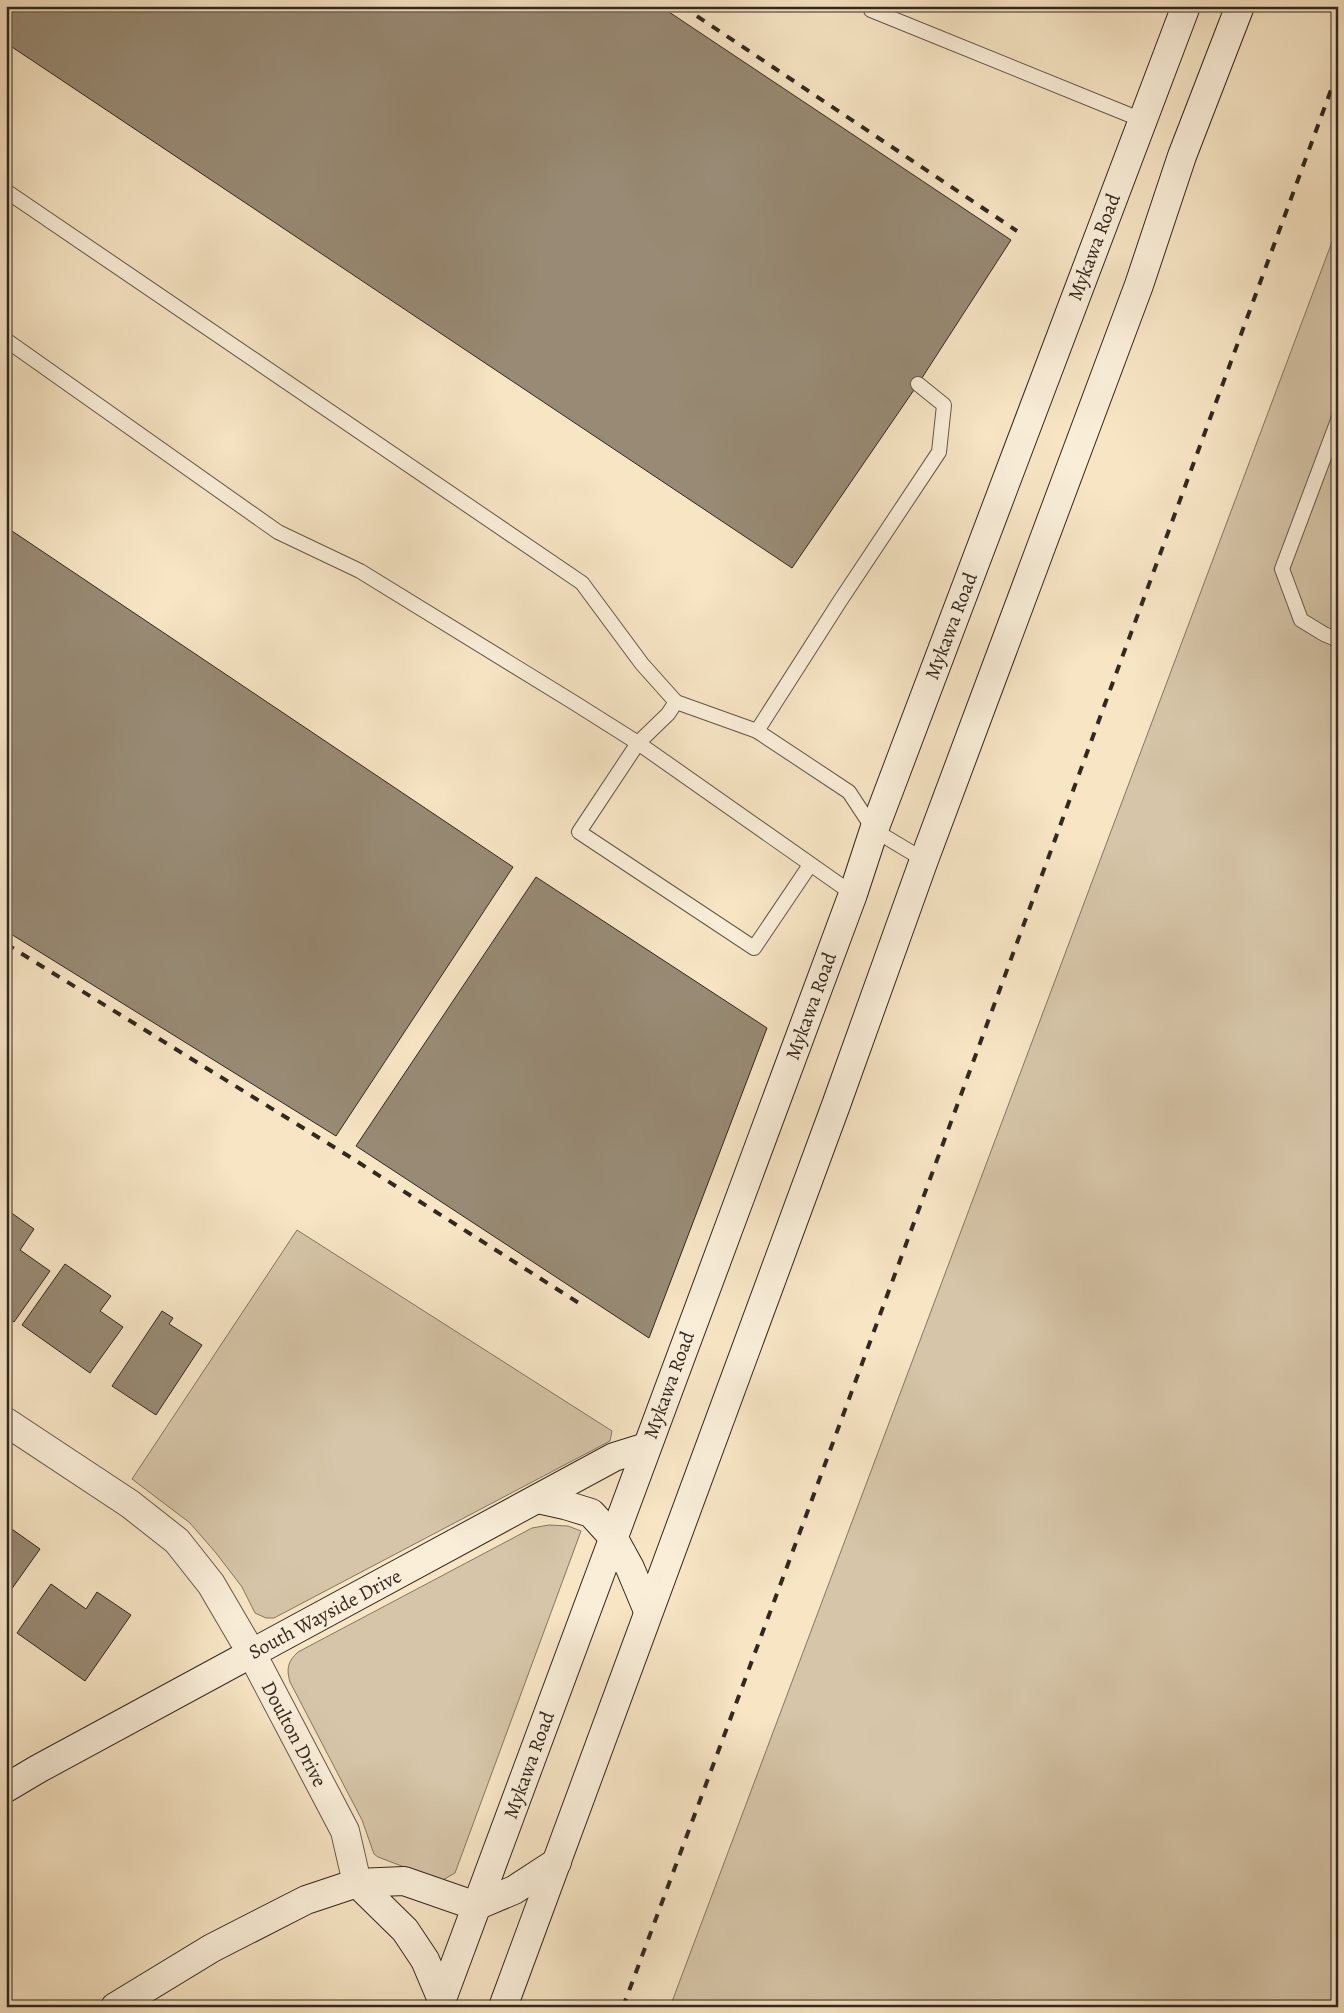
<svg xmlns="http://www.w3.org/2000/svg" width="1344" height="2013" font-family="Alegreya,serif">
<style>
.green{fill:#d6c5a8;stroke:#847663}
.building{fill:#988a74;stroke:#32281e}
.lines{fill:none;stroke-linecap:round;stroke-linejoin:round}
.lane-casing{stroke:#635748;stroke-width:16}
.street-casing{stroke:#635748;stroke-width:30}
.secondary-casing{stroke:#32281e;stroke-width:30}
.lane{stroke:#faeed9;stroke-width:14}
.street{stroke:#faeed9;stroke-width:28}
.secondary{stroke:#faeed9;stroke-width:28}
.rail{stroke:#32281e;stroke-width:4;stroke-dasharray:9 9;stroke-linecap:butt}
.labels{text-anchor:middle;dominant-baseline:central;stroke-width:4;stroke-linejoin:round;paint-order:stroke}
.street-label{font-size:20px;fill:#32281e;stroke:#faeed9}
</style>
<rect width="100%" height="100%" fill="#f7e5c4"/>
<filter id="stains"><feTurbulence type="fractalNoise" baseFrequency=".004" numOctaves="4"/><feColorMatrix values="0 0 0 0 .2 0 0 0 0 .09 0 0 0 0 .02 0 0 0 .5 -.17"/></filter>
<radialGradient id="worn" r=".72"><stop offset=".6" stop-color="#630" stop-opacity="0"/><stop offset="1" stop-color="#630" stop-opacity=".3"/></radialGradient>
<g class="green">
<path d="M1338,226V2007H670Z"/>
<path d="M297,1230L612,1431L610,1441L274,1618H266L255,1613L242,1587L216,1553L190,1523L132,1479Z"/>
<path d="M549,1525L568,1526L581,1531L455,1873L441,1881L378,1857L374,1854L362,1820L290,1682C286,1669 288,1661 298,1652L532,1528Z"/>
</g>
<g class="building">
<path d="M6,6H660L1011,240L918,384L792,568L6,43Z"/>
<path d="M6,527L513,867L336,1136L6,931Z"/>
<path d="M536,877L767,1028L649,1338L356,1146Z"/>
<path d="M6,1209L34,1229L20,1250L50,1271L14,1322L6,1317Z"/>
<path d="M65,1264L111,1296L100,1311L123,1327L90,1373L22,1325Z"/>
<path d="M162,1311L173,1318L169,1324L202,1345L156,1415L112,1386Z"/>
<path d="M6,1525L40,1549L6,1597Z"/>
<path d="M51,1584L86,1609L97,1592L131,1615L85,1681L17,1633Z"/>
</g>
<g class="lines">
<defs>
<g id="lane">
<path d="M870,6L871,10L1142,120"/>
<path d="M6,191L582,583L642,664L676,702L757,731L849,792L874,830L924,860"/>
<path d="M6,340L278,532L360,571L573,702L638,743L853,894"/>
<path d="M1338,420L1282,569L1301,620L1324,634L1338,640"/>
<path d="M676,702L668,714L638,743L579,832L754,948L810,865"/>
<path d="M757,731L840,601L939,452L944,405L918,384"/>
</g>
<path id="street" d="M6,1422L130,1504L177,1541L211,1584L252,1654L345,1831L357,1883"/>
<g id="secondary">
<path d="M538,1499L565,1505L591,1513L613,1537L630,1568L648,1611"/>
<path d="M6,1788L38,1769L614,1457L646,1447"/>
<path d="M357,1883L405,1930L425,1960L442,2000"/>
<path d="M115,2007L212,1948L306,1900L357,1883L404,1881L476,1906L514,1890L557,1862"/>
<path d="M439,2007L853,894L874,830L1186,6"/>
<path d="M503,2007L836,1105L924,860L1139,285L1182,156L1240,6"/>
</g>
</defs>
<use href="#lane" class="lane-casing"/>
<use href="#street" class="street-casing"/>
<use href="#secondary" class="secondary-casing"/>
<use href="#lane" class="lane"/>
<use href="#street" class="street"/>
<use href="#secondary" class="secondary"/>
<g class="rail">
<path d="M682,6L1017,231"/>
<path d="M6,944L350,1157L585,1307"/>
<path d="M623,2007L807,1513L1338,71"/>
</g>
</g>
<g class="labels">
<g class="street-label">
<text transform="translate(1094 247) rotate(-69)">Mykawa Road</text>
<text transform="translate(951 626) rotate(-69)">Mykawa Road</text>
<text transform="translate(811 1006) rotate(-70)">Mykawa Road</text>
<text transform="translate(669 1385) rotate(-70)">Mykawa Road</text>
<text transform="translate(325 1614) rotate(-28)">South Wayside Drive</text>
<text transform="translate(294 1734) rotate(62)">Doulton Drive</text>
<text transform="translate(529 1765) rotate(-70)">Mykawa Road</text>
</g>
</g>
<rect width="1344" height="2013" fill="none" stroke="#f7e5c4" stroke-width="25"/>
<rect x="8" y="8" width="1329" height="1998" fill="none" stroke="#32281e" stroke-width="2.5"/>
<rect x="12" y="12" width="1319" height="1988" fill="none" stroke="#32281e"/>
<rect width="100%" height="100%" filter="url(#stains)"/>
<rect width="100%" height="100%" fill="url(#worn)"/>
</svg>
